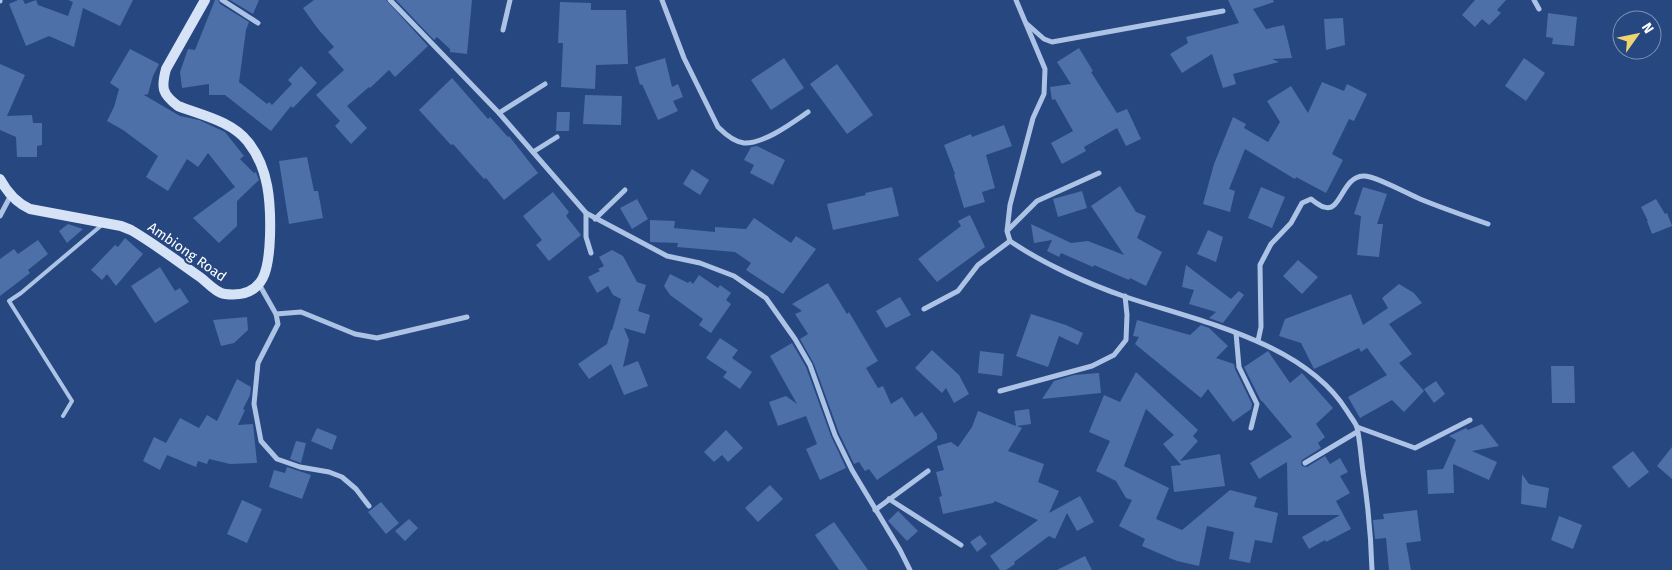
<svg xmlns="http://www.w3.org/2000/svg" width="1672" height="570" font-family="'Fira Sans',sans-serif">
<style>
.building{fill:#4e70a9}
.lines{fill:none;stroke-linecap:round;stroke-linejoin:round}
.service{stroke:#adc3e6;stroke-width:4}
.minor{stroke:#adc3e6;stroke-width:5}
.secondary{stroke:#d6e2f6;stroke-width:10}
.labels{text-anchor:middle;dominant-baseline:central;stroke-width:4.5;stroke-linejoin:round;paint-order:stroke}
.street-label{font-size:14px;fill:#fff;stroke:#264780}
</style>
<rect width="100%" height="100%" fill="#264780"/>
<g class="building">
<path d="M18,0H23L25,4L36,0L38,5L68,16L73,2L68,0H133L120,26L83,8L74,47L49,36L26,46L9,4Z"/>
<path d="M215,0H218L220,4L249,22L246,30L239,82L267,104L269,102L272,105L292,84L288,80L301,66L317,83L293,108L291,106L271,131L225,95H209V84L182,88L180,72L188,49L195,50Z"/>
<path d="M230,0H259L253,14Z"/>
<path d="M314,0H386L428,46L395,77L389,70L370,88L369,87L347,106L367,128L351,144L335,126L340,121L316,95L344,70L328,52L334,47L318,29L303,8Z"/>
<path d="M396,0H472L467,54L450,52V49L437,37L434,40Z"/>
<path d="M1228,0H1273L1274,2L1253,9L1266,29L1284,25L1292,58L1272,59L1279,62L1233,74L1236,84L1223,88L1212,54L1182,73L1170,54L1188,43L1186,37L1239,23Z"/>
<path d="M1475,0H1506L1497,10L1501,13L1489,25L1482,19L1475,27L1462,15Z"/>
<path d="M560,2L591,3V10H626L628,64L596,65L595,89L561,87L563,43H558Z"/>
<path d="M1548,13L1577,17L1574,46L1552,44L1553,38L1546,37Z"/>
<path d="M1343,18L1345,45L1326,50L1324,19Z"/>
<path d="M1079,48L1093,71L1091,72L1117,113L1127,109L1141,139L1126,146L1117,128L1084,147L1086,151L1062,164L1051,143L1073,131L1055,99L1052,100L1050,87L1071,84L1057,62Z"/>
<path d="M130,49L159,64L153,76L148,94L144,95L180,116L199,120L225,132L244,156L240,159L254,173L256,172L259,180L237,201V226L219,243L193,218L235,187L208,153L198,167L187,159L168,191L146,177L158,156L123,130L107,121L114,107L119,89L110,83Z"/>
<path d="M665,58L672,87L678,84L683,97L673,101L678,111L658,120L642,84L640,85L635,67Z"/>
<path d="M784,58L804,88L771,110L751,80Z"/>
<path d="M1524,58L1545,73L1526,101L1505,86Z"/>
<path d="M0,64L25,75L7,116L32,115L33,123H42V145L37,146V157H17L16,137L0,130Z"/>
<path d="M837,64L873,115L847,134L810,84Z"/>
<path d="M452,78L488,119L490,117L508,137L509,136L538,173L504,200L486,178L484,179L453,144L451,145L419,110Z"/>
<path d="M1322,82L1344,91L1347,84L1367,94L1354,121L1349,119L1332,154L1343,160L1326,193L1296,177L1295,179L1293,178L1245,149L1229,189L1235,191L1230,212L1203,204L1214,164L1233,117L1246,124L1244,128L1268,142L1280,122L1267,101L1291,86L1308,113Z"/>
<path d="M585,95L622,96L621,125L583,124Z"/>
<path d="M557,112H570L569,131H556Z"/>
<path d="M1004,125L1012,146L986,155L995,188L982,192L985,202L964,208L954,175L955,174L944,145L971,134L972,137Z"/>
<path d="M757,146L785,160L773,185L750,173L754,165L744,160L751,147Z"/>
<path d="M307,157L314,191H318L323,218L289,224L279,161Z"/>
<path d="M692,169L709,180L700,195L683,184Z"/>
<path d="M1120,186L1136,212L1146,216L1137,238L1162,252L1146,286L1130,278L1129,280L1094,265L1093,267L1061,253L1059,257L1047,251L1052,240L1034,243L1031,224L1071,243L1088,241L1124,255L1091,206Z"/>
<path d="M892,187L899,216L833,230L827,204L866,195L865,193Z"/>
<path d="M1261,187L1285,197L1272,228L1248,218Z"/>
<path d="M1363,187L1387,194L1377,224H1383L1379,257L1357,255L1361,216L1354,214Z"/>
<path d="M1082,191L1087,208L1058,217L1053,199Z"/>
<path d="M553,192L569,212L566,216L581,235L549,261L536,245L542,240L523,216Z"/>
<path d="M637,199L648,219L632,229L620,208Z"/>
<path d="M1656,199L1665,214L1667,213L1672,226L1652,234L1647,221H1648L1641,207Z"/>
<path d="M970,215L985,247L937,282L918,259L961,226L958,221Z"/>
<path d="M754,218L791,243L796,236L816,249L783,294L746,270L751,263L735,252L677,247L678,243L650,242V220L675,221L674,228L715,232V227L746,229Z"/>
<path d="M68,224L83,229L67,243L59,231Z"/>
<path d="M1208,230L1223,237L1216,262L1197,254Z"/>
<path d="M125,238L143,254L116,286L107,274L102,280L91,270L115,245L118,247Z"/>
<path d="M38,240L48,254L28,270L30,273L0,296V259L14,249L18,254Z"/>
<path d="M612,250L623,256L637,282L646,285L638,311L650,315L645,334L624,328L629,340L623,367L638,361L648,386L624,395L611,364L589,379L578,364L607,344L611,330H612L621,299L613,295L608,286L597,293L588,277L600,271L598,269L604,266L599,257Z"/>
<path d="M1298,260L1318,277L1302,294L1283,276Z"/>
<path d="M1186,265L1231,299L1239,291L1244,295L1223,323L1209,318L1216,312L1189,304L1194,290L1182,287Z"/>
<path d="M160,267L175,291L180,288L189,302L155,323L131,286Z"/>
<path d="M670,274L688,283L690,281L693,284L699,275L718,288L720,285L731,293L726,300L731,304L711,333L699,325L703,319L670,295L664,286Z"/>
<path d="M828,283L847,314L849,312L878,361L866,368L878,388L883,386L891,404L902,397L915,417L922,412L937,434V439L877,480L869,469L865,471L859,462L854,464L839,433L814,364L800,339L808,334L795,314L802,311L792,304Z"/>
<path d="M1399,284L1414,293L1422,303L1389,324L1412,354L1399,363L1424,391L1404,412L1392,400L1360,418L1348,397L1387,375L1367,348L1361,352L1359,348L1314,369L1301,343L1279,336L1285,319L1351,294L1363,325L1388,308L1382,298Z"/>
<path d="M900,297L911,315L886,328L876,311Z"/>
<path d="M1031,314L1066,325L1083,333L1078,345L1059,336L1048,367L1016,356Z"/>
<path d="M247,317L248,330L234,343L221,346L213,320Z"/>
<path d="M1137,320L1190,335L1201,325L1209,328L1228,346L1216,358L1234,364L1235,369L1252,404L1251,409L1233,422L1208,389L1201,398L1135,344L1139,337L1133,336Z"/>
<path d="M720,338L738,350L732,358L752,372L740,389L723,377L727,372L706,358Z"/>
<path d="M792,343L806,367L831,436L846,468L820,480L806,449L817,444L806,416L778,426L769,402L786,396L797,404L770,356Z"/>
<path d="M932,350L959,375L969,394L954,403L946,388L942,393L915,368Z"/>
<path d="M980,351L1004,354L1002,376L978,373Z"/>
<path d="M1268,351L1290,383L1302,373L1333,408L1316,424L1325,437L1318,443L1321,448L1302,460L1301,463L1302,466L1307,467L1325,456L1330,464L1340,458L1348,472L1340,476L1350,493L1336,501L1351,529L1326,542L1325,540L1309,549L1302,537L1340,515H1288L1287,462L1259,479L1250,463L1292,437L1262,401H1261L1244,367Z"/>
<path d="M1551,366H1574L1575,403H1552Z"/>
<path d="M1136,372L1198,430L1193,436L1198,441L1180,461L1220,454L1225,486L1174,492L1171,466L1181,465L1163,444L1174,435L1146,409L1124,466L1169,488L1156,519L1182,530L1230,490L1257,497L1254,507L1278,513L1272,543L1255,540L1250,563L1229,559L1234,532L1207,526L1199,566L1177,561L1142,546L1145,539L1119,526L1132,500L1126,498L1116,481L1096,471L1110,441L1089,432L1104,395L1120,402Z"/>
<path d="M1099,373L1101,393L1042,399L1054,381L1074,375Z"/>
<path d="M237,379L251,387L250,395L243,409L245,410L238,425L253,424L257,463L230,464L209,459L207,464L198,461L196,467L167,455L160,470L143,461L154,437L166,443L180,418L199,428L207,415L217,421Z"/>
<path d="M1436,381L1445,394L1434,403L1424,389Z"/>
<path d="M1029,409L1031,424L1017,426L1022,428L1008,451L1044,464L1038,482L1059,491L1049,513L1080,496L1094,522L1077,531L1067,513L1055,539L1049,536L1014,562L1015,564L1006,570H1000L990,556L1038,520L995,501L993,503L943,514L939,497L942,496L936,472L944,470L937,446L951,442L958,447L972,427L978,411L1016,426L1014,411Z"/>
<path d="M1482,424L1499,446L1472,451L1497,462L1489,480L1453,464L1454,493L1428,494L1427,470L1443,469L1456,440L1449,436L1466,428L1468,430Z"/>
<path d="M317,428L337,436L332,450L311,441Z"/>
<path d="M726,430L743,448L728,462L722,455L714,462L704,452Z"/>
<path d="M296,441L306,443L301,463L290,459Z"/>
<path d="M1672,447V479L1657,466Z"/>
<path d="M1633,451L1649,472L1629,488L1612,467Z"/>
<path d="M287,467L311,475L302,499L269,487L274,470L285,473Z"/>
<path d="M1522,474L1529,484L1549,488L1546,508L1521,504Z"/>
<path d="M770,485L783,499L758,522L745,508Z"/>
<path d="M242,500L262,509L247,543L227,534Z"/>
<path d="M381,502L399,523L386,534L368,512Z"/>
<path d="M1417,510L1421,541L1406,543L1411,570H1389L1386,538L1375,539L1373,520L1384,519L1383,514Z"/>
<path d="M898,511L918,531L907,541L888,521Z"/>
<path d="M1559,516L1582,525L1573,549L1551,540Z"/>
<path d="M409,519L418,528L405,541L395,531Z"/>
<path d="M834,522L868,570H839L815,535Z"/>
<path d="M980,535L987,544L977,552L970,542Z"/>
<path d="M1085,556L1092,570H1057Z"/>
</g>
<g class="lines">
<path class="service" d="M63,416L72,401L9,301L21,293L103,224"/>
<g class="minor">
<path d="M222,0L258,23"/>
<path d="M390,0L499,113L586,213L667,256L700,263L734,276L766,298L795,339L810,365L835,435L852,470L900,550L910,570"/>
<path d="M662,0L684,58L718,127C724,133 735,142 744,143C764,144 792,123 808,112"/>
<path d="M1016,0L1045,69L1044,94L1033,118L1010,205L1007,231L1010,241C1042,263 1088,284 1126,297C1198,321 1304,342 1347,411C1350,416 1355,422 1357,427C1360,441 1361,457 1363,472C1368,504 1371,537 1372,570"/>
<path d="M1534,0L1539,9"/>
<path d="M0,1V0"/>
<path d="M1027,24L1044,39L1052,42L1223,11"/>
<path d="M503,30L510,0"/>
<path d="M499,113L545,84"/>
<path d="M533,152L557,137"/>
<path d="M586,213V237L591,253"/>
<path d="M0,216L11,195"/>
<path d="M595,219L625,190"/>
<path d="M1008,230L1037,201L1099,173"/>
<path d="M259,284L276,314L278,324L258,363L254,404L261,441L277,459L300,467L329,472L342,477L356,489L369,506"/>
<path d="M924,309L958,291L978,265L1010,241"/>
<path d="M276,314L301,312L355,334L377,338L467,317"/>
<path d="M1236,333L1239,367L1257,404L1251,428"/>
<path d="M1258,341L1261,327L1260,265L1271,244L1291,223L1302,203L1311,199C1315,202 1320,206 1324,207C1341,213 1342,177 1363,176C1374,175 1408,194 1420,199C1442,208 1465,216 1488,224"/>
<path d="M1000,391L1092,366L1114,355L1126,340L1127,315L1125,296"/>
<path d="M1357,427L1415,448L1470,420"/>
<path d="M1305,463L1357,432"/>
<path d="M889,499L961,545"/>
<path d="M875,510L928,471"/>
</g>
<path class="secondary" d="M0,179C7,192 17,203 30,209L121,226L131,230C155,244 177,261 200,277C207,282 216,293 225,294C266,299 269,267 270,236C271,203 269,168 248,142C232,121 201,115 178,106C162,94 161,88 166,69L205,0"/>
</g>
<g class="labels">
<g class="street-label">
<text transform="translate(187 252) rotate(35)">Ambiong Road</text>
</g>
</g>
<g transform="translate(1637 35) rotate(57)"><circle r="24" fill="#264780" stroke="#7d91b3"/>
<path d="M0-4L9 19L0 12L-9 19Z" fill="#efd472"/>
<text y="-8" font-size="14" font-weight="bold" text-anchor="middle" fill="#ffffff">N</text>
</g>
</svg>
